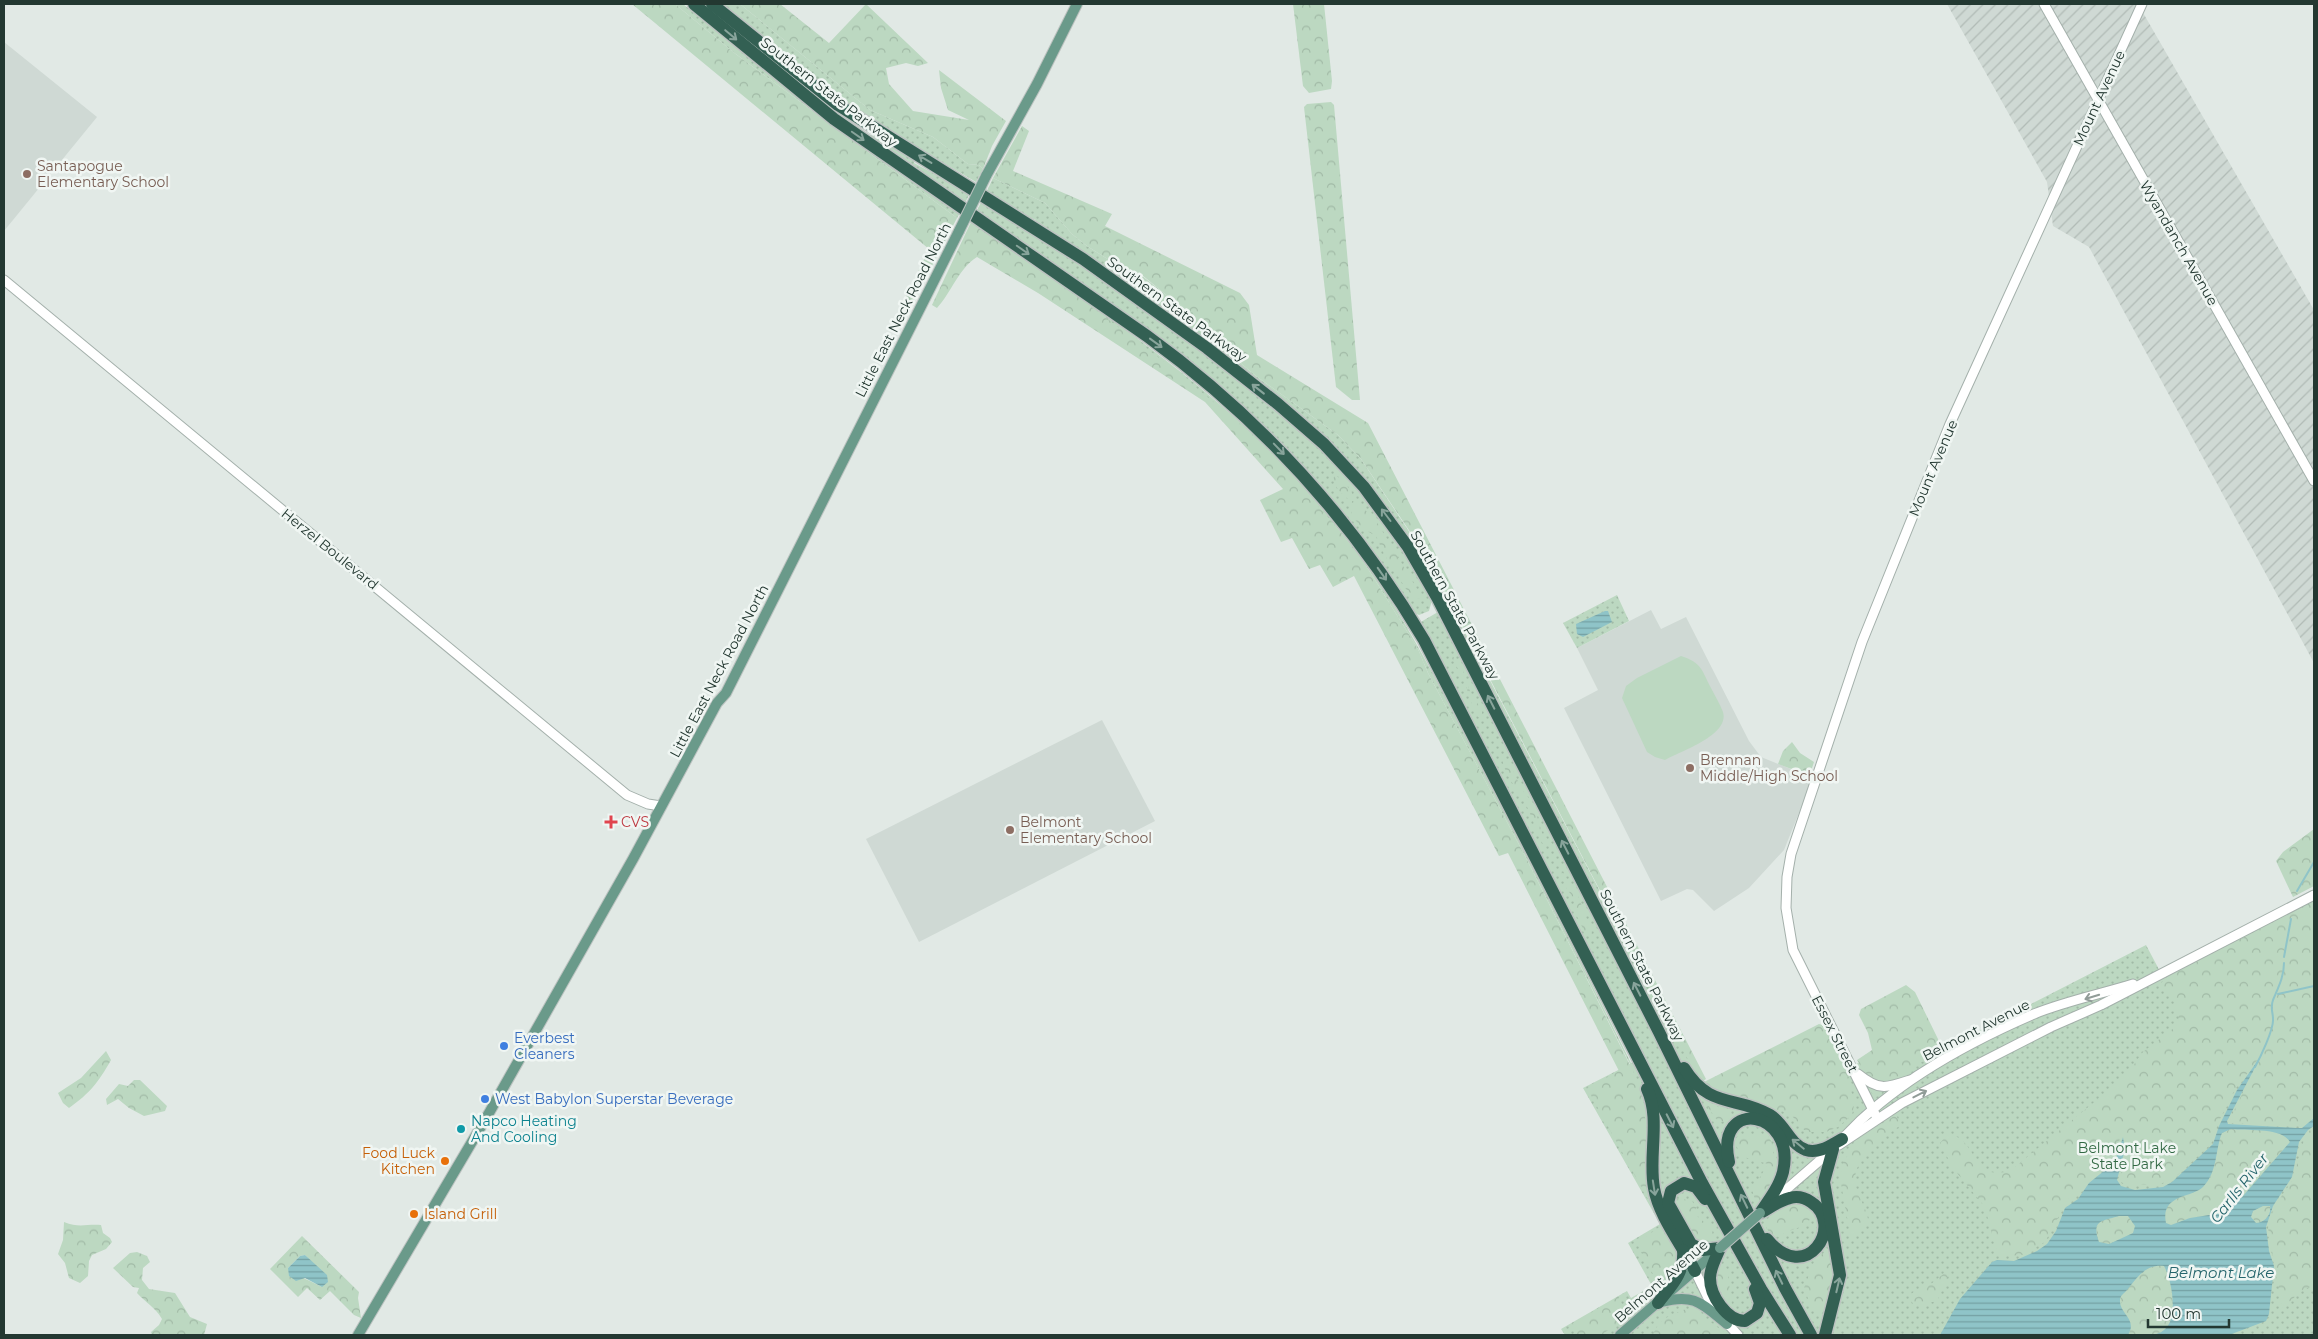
<svg xmlns="http://www.w3.org/2000/svg" width="2318" height="1339" font-family="Montserrat,sans-serif">
<style>
.built{fill:#cfd9d4}
.industrial{fill:url(#industrial-furrows)}
.green{fill:url(#green-dots)}
.forest{fill:url(#forest-crowns);fill-rule:evenodd}
.pitch{fill:#bcd8c1}
.water{fill:url(#water-rules);fill-rule:evenodd}
.lines{fill:none;stroke-linecap:round;stroke-linejoin:round}
.stream{stroke:#8fc4c8;stroke-width:2}
.minor-casing{stroke:#a4b0ab;stroke-width:11}
.major-casing{stroke:#bdc3c1;stroke-width:12}
.highway-casing{stroke:#bdc3c1;stroke-width:15}
.minor{stroke:#fff;stroke-width:9}
.major{stroke:#6a9a8a;stroke-width:10}
.highway{stroke:#336053;stroke-width:12}
.major-bridge-casing{stroke:#bdc3c1;stroke-width:12;stroke-linecap:butt}
.major-bridge{stroke:#6a9a8a;stroke-width:10}
.oneway{stroke:#88a49b}
.oneway2{stroke:#919c98}
.education-dot{fill:#8d6e63;stroke:#f0f6f3;stroke-width:2}
.health-dot{fill:#e0444e;stroke:#f0f6f3;stroke-width:2}
.shop-dot{fill:#3f7fe0;stroke:#f0f6f3;stroke-width:2}
.culture-dot{fill:#0f9aa8;stroke:#f0f6f3;stroke-width:2}
.food-dot{fill:#e8710a;stroke:#f0f6f3;stroke-width:2}
.labels{text-anchor:middle;dominant-baseline:central;stroke-width:5;stroke-linejoin:round;paint-order:stroke}
.street-label{font-size:14px;fill:#233831;stroke:#f0f6f3}
.education-label{font-size:14px;fill:#785e54;stroke:#f0f6f3;text-anchor:start}
.health-label{font-size:14px;fill:#be3a42;stroke:#f0f6f3;text-anchor:start}
.shop-label{font-size:14px;fill:#366cbe;stroke:#f0f6f3;text-anchor:start}
.culture-label{font-size:14px;fill:#0d838f;stroke:#f0f6f3;text-anchor:start}
.park-label{font-size:14px;fill:#326944;stroke:#f0f6f3}
.food-label{font-size:14px;fill:#c56008;stroke:#f0f6f3;text-anchor:end}
.water-label{font-size:15px;font-style:italic;fill:#25656c;stroke:#f0f6f3}
</style>
<defs>
<pattern id="industrial-furrows" width="10" height="10" patternUnits="userSpaceOnUse" patternTransform="scale(1.25)"><rect width="10" height="10" fill="#cfd9d4"/><path d="M-1 1l2-2M0 10L10 0M9 11l2-2" fill="none" stroke="#b1bbb6"/></pattern>
<pattern id="green-dots" width="8" height="8" patternUnits="userSpaceOnUse" patternTransform="scale(1.25)"><rect width="8" height="8" fill="#bcd8c1"/><path d="M2 2h.1M6 6h.1" fill="none" stroke="#a1baa6" stroke-width="1.8" stroke-linecap="round"/></pattern>
<pattern id="forest-crowns" width="20" height="18" patternUnits="userSpaceOnUse" patternTransform="scale(1.25)"><rect width="20" height="18" fill="#bcd8c1"/><path d="M2 6a3 3 0 1 1 6 0M12 15a3 3 0 1 1 6 0" fill="none" stroke="#a1baa6"/></pattern>
<pattern id="water-rules" width="6" height="5" patternUnits="userSpaceOnUse" patternTransform="scale(1.25)"><rect width="6" height="5" fill="#8fc4c8"/><path d="M0 2.5h6" fill="none" stroke="#74a0a3"/></pattern>
</defs>
<rect width="100%" height="100%" fill="#e1e9e5"/>
<g class="built">
<path d="M4,42L97,117L4,231Z"/>
<path d="M1651,610L1661,629L1686,617L1749,741L1761,757L1813,778L1784,850L1749,888L1714,911L1693,890L1687,889L1661,901L1564,708L1598,690L1577,648Z"/>
<path d="M1102,720L1155,821L919,942L866,839Z"/>
</g>
<path class="industrial" d="M1947,4H2138L2314,310V663L2089,247L2053,226L2047,182Z"/>
<g class="green">
<path d="M675,4H683L813,109L900,174L960,213L957,218L733,52Z"/>
<path d="M720,4H740L870,110L933,137L968,164L979,165L983,169L976,182L852,109Z"/>
<path d="M872,134L915,160L914,163L970,193L964,205L868,138Z"/>
<path d="M993,178L1045,203L1072,234L1087,246L1128,272L1141,275L1170,298L1194,313L1199,327L1209,336L1256,376L1338,435L1361,459L1424,554L1677,1039L1707,1085L1824,1025L1846,1069L1913,1036L1924,1059L2146,945L2163,977L2314,899V1335H1565L1561,1329L1627,1291L1631,1298L1652,1286L1628,1243L1660,1224L1583,1088L1630,1064L1525,856L1428,673L1418,649L1360,556L1335,525L1170,367L971,221C1101,312 1237,399 1337,524C1397,599 1439,685 1483,769C1533,867 1582,965 1631,1063L1643,1057L1419,623L1438,612L1661,1048L1672,1042L1446,604L1397,520L1331,444L1034,222L1036,220L1028,217L987,191Z"/>
<path d="M982,200C1070,258 1157,316 1239,381C1274,409 1311,436 1342,470C1378,510 1407,553 1432,600L1429,611L1419,615L1412,612L1328,495L1264,427L1011,234L976,213Z"/>
<path d="M1617,595L1629,621L1577,648L1563,623Z"/>
</g>
<g class="forest">
<path d="M632,4H675L733,52L957,218L913,302L904,301L929,249Z"/>
<path d="M740,4H780L829,43L866,4L928,63L918,66L906,63L886,68L889,84L913,111L969,120L948,110L941,88L939,70L1006,121L992,146L983,169L979,165L968,164L933,137L870,110Z"/>
<path d="M1293,4H1324L1332,81L1331,89L1309,93L1303,86Z"/>
<path d="M1331,102L1334,105L1360,400H1352L1336,387L1304,107L1307,104Z"/>
<path d="M1022,126L1029,131L1013,171L1112,214L1105,226L1240,293L1249,305L1257,355L1368,423L1706,1079L1703,1081L1698,1079L1425,554L1361,459L1338,435L1256,376L1209,336L1199,327L1193,313L1170,298L1142,275L1128,272L1087,246L1072,234L1045,203L993,178Z"/>
<path d="M971,222L1097,311L1171,367L1251,433L1335,525L1360,556L1418,649L1428,673L1525,856L1642,1089L1649,1155L1667,1228L1677,1254L1679,1265L1667,1282L1636,1313L1631,1299L1659,1286L1637,1243L1662,1225L1587,1088L1619,1071L1508,853L1499,856L1354,576L1333,587L1320,565L1309,569L1292,538L1281,542L1260,500L1283,489L1205,402L1038,293L977,257C959,268 951,293 937,308L932,305Z"/>
<path d="M1335,475L1344,481L1352,493V501L1358,502L1378,524L1423,599H1416L1406,589L1384,554L1376,536L1362,528L1352,516L1350,501L1338,490L1333,479Z"/>
<path d="M1447,649L1462,668L1471,694L1482,710V720L1475,714L1464,680Z"/>
<path d="M1792,742L1800,753L1814,762L1811,771L1805,774L1778,764L1783,751Z"/>
<path d="M1502,757L1510,764L1522,790L1533,803L1542,833L1553,845L1544,846C1537,834 1534,822 1528,809C1521,794 1503,774 1502,757Z"/>
<path d="M2314,829V886L2293,897L2276,861L2283,852Z"/>
<path d="M1561,871L1577,893L1592,933L1584,931L1575,912L1574,899L1565,886Z"/>
<path d="M2314,901V1116L2301,1126L2228,1123L2260,1057L2235,1089L2219,1121L2211,1144L2171,1181L2154,1185L2124,1184L2120,1181L2128,1149L2122,1134L2110,1163L2102,1168L2075,1196L2068,1199L2045,1242L2022,1255L2003,1256L1995,1247L1985,1207L1953,1168L1940,1143L1948,1134C1953,1136 1959,1137 1962,1140C1979,1157 1977,1179 2010,1171L2125,1077L2143,1052L2175,1027L2179,1019L2174,1002L2160,984L2167,977Z"/>
<path d="M1906,985L1915,992L1938,1039L1939,1047L1932,1058L1916,1064L1880,1094L1874,1096C1865,1085 1865,1072 1857,1060L1872,1050L1868,1033L1859,1015L1861,1009Z"/>
<path d="M1819,1024L1822,1025L1847,1071L1848,1084L1855,1101L1852,1115L1838,1127L1826,1132H1806L1793,1117L1782,1111L1710,1091L1702,1083Z"/>
<path d="M106,1051L111,1060C98,1083 90,1093 69,1108L63,1103L58,1093L81,1078Z"/>
<path d="M134,1080H140L167,1106L165,1111L144,1116L129,1108L118,1099L107,1105L106,1099L119,1084L128,1086Z"/>
<path d="M1714,1105L1727,1111L1733,1117L1719,1123L1707,1106Z"/>
<path d="M1896,1115L1901,1125C1882,1138 1849,1160 1856,1187C1859,1199 1866,1207 1868,1219L1864,1228L1854,1236L1850,1234L1840,1178L1843,1161L1868,1132Z"/>
<path d="M2314,1128V1286L2304,1289L2282,1308L2268,1228L2274,1207L2292,1181L2306,1133Z"/>
<path d="M2231,1129C2247,1131 2281,1125 2290,1142L2243,1196L2222,1213L2190,1218L2171,1225L2166,1223C2161,1193 2192,1198 2203,1187C2218,1172 2214,1150 2222,1133Z"/>
<path d="M1760,1133L1768,1136L1774,1146L1773,1155L1777,1163L1775,1179L1763,1200L1756,1202L1752,1190L1768,1164L1740,1156L1735,1141L1739,1134L1749,1136Z"/>
<path d="M1678,1198L1692,1201L1696,1207V1215L1712,1229L1713,1240L1702,1244C1688,1233 1681,1219 1676,1202Z"/>
<path d="M1798,1204L1813,1213C1808,1230 1790,1227 1779,1237L1770,1234L1764,1223L1783,1205Z"/>
<path d="M2263,1206H2270C2271,1215 2264,1223 2256,1223L2251,1216L2253,1211Z"/>
<path d="M2119,1216H2128L2135,1226L2133,1233L2109,1244L2099,1242C2092,1220 2102,1221 2119,1216Z"/>
<path d="M64,1222C79,1228 85,1224 101,1225L103,1233L110,1238L112,1242L106,1249L92,1255L89,1261L88,1276L80,1283L69,1278L65,1263L58,1254L63,1240Z"/>
<path d="M302,1236L359,1292L358,1298L361,1318L354,1315L330,1291L320,1300L307,1288L298,1297L270,1269ZM305,1255L308,1258L322,1287C309,1280 299,1277 288,1268L300,1256Z"/>
<path d="M137,1252L147,1256L150,1262L143,1268L142,1280L149,1289L175,1293L190,1317L207,1324L204,1335H152L151,1332L159,1325L162,1319C155,1307 146,1303 137,1293L139,1288L133,1287L113,1268L130,1253Z"/>
<path d="M1827,1252C1843,1274 1831,1291 1822,1314L1812,1309L1804,1288L1816,1257Z"/>
<path d="M1721,1263L1727,1269L1732,1305L1725,1303L1714,1272Z"/>
<path d="M2154,1265L2164,1266C2172,1280 2178,1316 2165,1329C2156,1338 2139,1335 2128,1335L2130,1332L2120,1297L2134,1279Z"/>
<path d="M1947,1271V1279L1937,1301L1914,1306L1909,1296L1916,1290L1931,1284Z"/>
<path d="M1618,1297L1627,1313L1625,1319L1601,1335L1576,1334L1570,1325Z"/>
<path d="M1686,1309L1697,1312L1728,1335H1653C1659,1318 1671,1315 1686,1309Z"/>
</g>
<path class="pitch" d="M1681,656C1702,663 1701,669 1711,688C1715,696 1720,704 1723,712C1730,735 1681,751 1665,760L1655,757L1647,752L1622,698L1626,686L1637,678Z"/>
<g class="water">
<path d="M1605,611H1608L1612,622L1583,637L1577,634L1576,624Z"/>
<path d="M2261,1056L2227,1121L2228,1124L2297,1128H2302L2314,1118V1126L2308,1130L2299,1142L2292,1177L2273,1206L2266,1227L2269,1251L2274,1266L2269,1314L2266,1321L2229,1335H2153C2156,1334 2161,1333 2164,1330C2179,1319 2172,1280 2164,1266C2145,1264 2137,1278 2127,1290C2124,1294 2120,1295 2120,1300C2119,1314 2138,1319 2128,1335H1940L1960,1299L1992,1262L1997,1260L2014,1261L2037,1251L2047,1244L2056,1231L2065,1208L2078,1199L2089,1183L2110,1166L2117,1156L2123,1137L2125,1149L2117,1180L2121,1186L2135,1190L2163,1187L2172,1182L2213,1144L2219,1126L2237,1090ZM2231,1129C2246,1131 2282,1127 2290,1142L2243,1196L2222,1213L2190,1218L2171,1225L2166,1223C2160,1194 2192,1198 2203,1187C2218,1172 2215,1149 2222,1133ZM2263,1206H2270C2272,1215 2264,1223 2256,1223L2251,1217L2253,1211ZM2119,1216H2128L2135,1226L2133,1233L2109,1244L2099,1242C2091,1220 2102,1221 2119,1216Z"/>
<path d="M305,1255L327,1275L328,1282L322,1287L305,1278L296,1281L289,1276L288,1268L300,1256Z"/>
</g>
<g class="lines">
<g class="stream">
<path d="M2297,891L2314,862"/>
<path d="M2284,957L2291,919"/>
<path d="M2278,994L2314,986"/>
<path d="M2255,1067C2260,1058 2274,1029 2273,1019C2273,1012 2270,1008 2273,1000C2278,988 2284,977 2284,963"/>
</g>
<defs>
<g id="minor">
<path d="M2044,4L2314,481"/>
<path d="M4,280L627,795L648,804L661,806"/>
<path d="M1858,1074C1879,1091 1886,1088 1910,1080"/>
<path d="M1877,1118L1793,950L1786,908L1787,877L1791,854L1862,642L1950,424L2142,4"/>
<path d="M1845,1136C1894,1083 1969,1042 2034,1014C2066,1001 2101,994 2133,984"/>
<path d="M1839,1145L1902,1103L2051,1027L2101,1005L2314,895"/>
<path d="M1773,1201L1833,1149"/>
<path d="M1695,1271L1713,1308L1738,1335"/>
</g>
<g id="major">
<path d="M986,176L1037,84L1077,4"/>
<path d="M1661,1302C1695,1293 1702,1304 1727,1324"/>
<path d="M358,1335L489,1113L633,859L717,703L726,693L959,231"/>
<path d="M1620,1335L1719,1249"/>
</g>
<g id="highway">
<path d="M694,4L834,119L1147,336C1260,418 1353,520 1424,640L1702,1183L1761,1289L1790,1335"/>
<path d="M712,4L838,105L1083,259L1207,348L1278,404L1324,444L1364,487L1408,547L1438,599L1659,1032L1785,1288L1811,1335"/>
<path d="M1684,1068C1710,1110 1736,1095 1770,1115C1785,1124 1789,1144 1806,1150C1819,1154 1831,1145 1842,1139"/>
<path d="M1647,1089C1661,1119 1648,1156 1654,1188C1659,1217 1682,1245 1695,1271"/>
<path d="M1729,1162C1714,1096 1797,1110 1783,1172C1779,1187 1769,1200 1760,1213"/>
<path d="M1705,1199L1696,1187L1684,1183L1671,1191L1668,1203L1691,1244L1703,1250L1720,1248"/>
<path d="M1762,1212C1771,1207 1780,1200 1790,1198C1797,1196 1805,1198 1811,1202C1846,1225 1806,1287 1767,1239"/>
<path d="M1720,1248C1716,1258 1710,1268 1710,1278C1710,1296 1727,1321 1745,1321L1757,1313L1760,1303L1755,1289"/>
<path d="M1658,1303C1671,1286 1685,1273 1683,1250"/>
<path d="M1825,1335L1840,1275L1824,1182L1833,1149"/>
</g>
</defs>
<use href="#minor" class="minor-casing"/>
<use href="#major" class="major-casing"/>
<use href="#highway" class="highway-casing"/>
<use href="#minor" class="minor"/>
<use href="#major" class="major"/>
<use href="#highway" class="highway"/>
<defs>
<g id="major-bridge">
<path d="M959,231L986,176"/>
<path d="M1720,1248L1760,1213"/>
</g>
</defs>
<use href="#major-bridge" class="major-bridge-casing"/>
<use href="#major-bridge" class="major-bridge"/>
</g>
<defs><path id="oneway-shaft" d="M-6 0H5M1.5-3L5.5 0L1.5 3" fill="none" stroke-width="1.6" stroke-linecap="round" stroke-linejoin="round" transform="scale(1.25)"/></defs>
<g class="oneway">
<use href="#oneway-shaft" transform="translate(731 35) rotate(40)"/>
<use href="#oneway-shaft" transform="translate(858 136) rotate(35)"/>
<use href="#oneway-shaft" transform="translate(925 159) rotate(-149)"/>
<use href="#oneway-shaft" transform="translate(1023 250) rotate(35)"/>
<use href="#oneway-shaft" transform="translate(1156 343) rotate(36)"/>
<use href="#oneway-shaft" transform="translate(1258 389) rotate(-142)"/>
<use href="#oneway-shaft" transform="translate(1279 449) rotate(46)"/>
<use href="#oneway-shaft" transform="translate(1386 515) rotate(-127)"/>
<use href="#oneway-shaft" transform="translate(1382 574) rotate(55)"/>
<use href="#oneway-shaft" transform="translate(1491 702) rotate(-117)"/>
<use href="#oneway-shaft" transform="translate(1565 847) rotate(-117)"/>
<use href="#oneway-shaft" transform="translate(1637 989) rotate(-117)"/>
<use href="#oneway-shaft" transform="translate(1670 1121) rotate(63)"/>
<use href="#oneway-shaft" transform="translate(1798 1144) rotate(-141)"/>
<use href="#oneway-shaft" transform="translate(1654 1188) rotate(81)"/>
<use href="#oneway-shaft" transform="translate(1744 1201) rotate(-116)"/>
<use href="#oneway-shaft" transform="translate(1779 1277) rotate(-116)"/>
<use href="#oneway-shaft" transform="translate(1838 1285) rotate(-77)"/>
</g>
<g class="oneway2">
<use href="#oneway-shaft" transform="translate(2092 997) rotate(163)"/>
<use href="#oneway-shaft" transform="translate(1920 1094) rotate(-27)"/>
</g>
<g class="education-dot">
<circle cx="27" cy="174" r="5"/>
<circle cx="1690" cy="768" r="5"/>
<circle cx="1010" cy="830" r="5"/>
</g>
<path class="health-dot" d="M608.5 814.5h5v5h5v5h-5v5h-5v-5h-5v-5h5z"/>
<g class="shop-dot">
<circle cx="504" cy="1046" r="5"/>
<circle cx="485" cy="1099" r="5"/>
</g>
<circle class="culture-dot" cx="461" cy="1129" r="5"/>
<g class="food-dot">
<circle cx="445" cy="1161" r="5"/>
<circle cx="414" cy="1214" r="5"/>
</g>
<g class="labels">
<g class="street-label">
<text transform="translate(829 92) rotate(38)">Southern State Parkway</text>
<text transform="translate(2099 98) rotate(-65)">Mount Avenue</text>
<text transform="translate(2179 243) rotate(60)">Wyandanch Avenue</text>
<text transform="translate(1177 309) rotate(36)">Southern State Parkway</text>
<text transform="translate(903 310) rotate(-63)">Little East Neck Road North</text>
<text transform="translate(1933 468) rotate(-67)">Mount Avenue</text>
<text transform="translate(330 549) rotate(39)">Herzel Boulevard</text>
<text transform="translate(1455 605) rotate(61)">Southern State Parkway</text>
<text transform="translate(719 671) rotate(-62)">Little East Neck Road North</text>
<text transform="translate(1642 965) rotate(63)">Southern State Parkway</text>
<text transform="translate(1976 1030) rotate(-27)">Belmont Avenue</text>
<text transform="translate(1835 1034) rotate(63)">Essex Street</text>
<text transform="translate(1661 1281) rotate(-41)">Belmont Avenue</text>
</g>
<g class="education-label">
<text x="37" y="166">Santapogue<tspan x="37" dy="16">Elementary School</tspan></text>
<text x="1700" y="760">Brennan<tspan x="1700" dy="16">Middle/High School</tspan></text>
<text x="1020" y="822">Belmont<tspan x="1020" dy="16">Elementary School</tspan></text>
</g>
<g class="health-label">
<text x="621" y="822">CVS</text>
</g>
<g class="shop-label">
<text x="514" y="1038">Everbest<tspan x="514" dy="16">Cleaners</tspan></text>
<text x="495" y="1099">West Babylon Superstar Beverage</text>
</g>
<g class="culture-label">
<text x="471" y="1121">Napco Heating<tspan x="471" dy="16">And Cooling</tspan></text>
</g>
<g class="park-label">
<text x="2127" y="1148">Belmont Lake<tspan x="2127" dy="16">State Park</tspan></text>
</g>
<g class="food-label">
<text x="435" y="1153">Food Luck<tspan x="435" dy="16">Kitchen</tspan></text>
<text x="424" y="1214" text-anchor="start">Island Grill</text>
</g>
<g class="water-label">
<text transform="translate(2239 1188) rotate(-52)">Carlls River</text>
<text x="2221" y="1272">Belmont Lake</text>
</g>
</g>
<rect width="2318" height="1339" fill="none" stroke="#233831" stroke-width="10"/>
<path d="M2148 1319v8h81v-8" fill="none" stroke="#233831" stroke-width="2.5"/>
<text x="2156" y="1319" font-size="15" fill="#233831" stroke="#f0f6f3" stroke-width="4" paint-order="stroke">100 m</text>
</svg>
